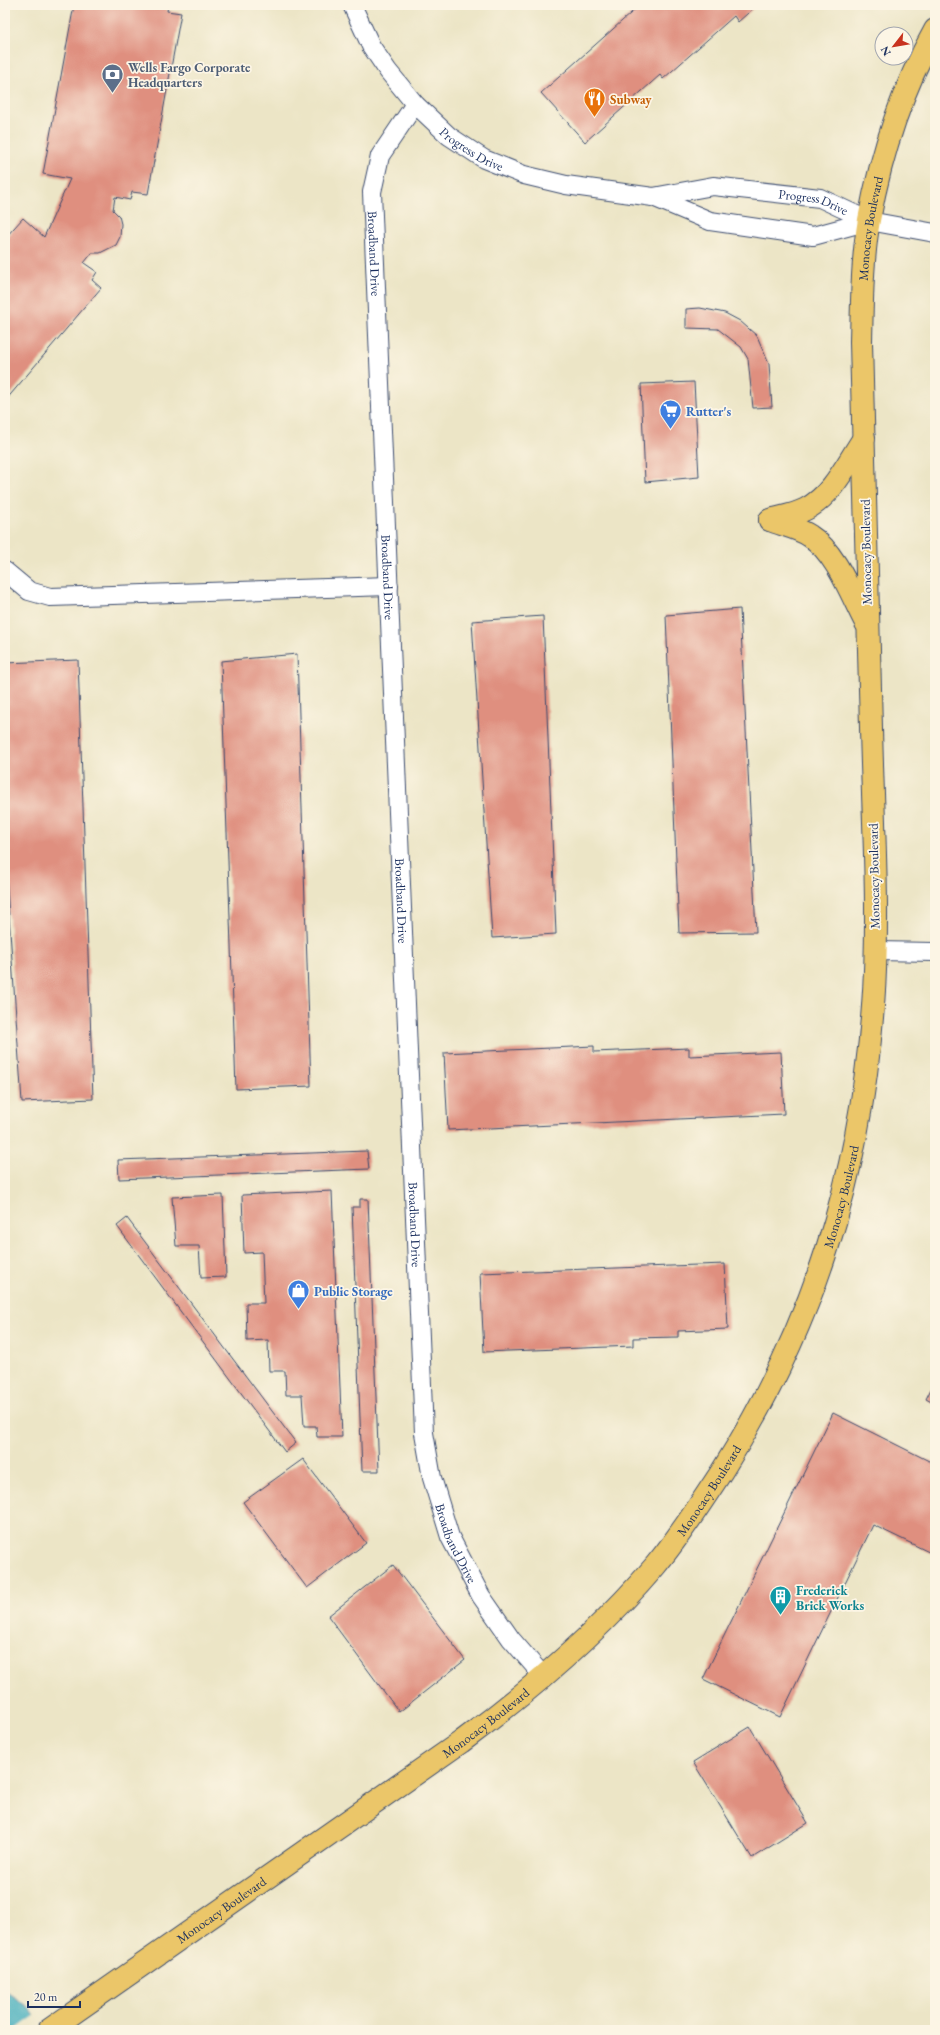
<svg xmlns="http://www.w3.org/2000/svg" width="940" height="2035" font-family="'EB Garamond',serif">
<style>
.water{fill:#3dabbb;stroke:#2c6d8c}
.pier{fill:#ece5c6}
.building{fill:#df8f7f}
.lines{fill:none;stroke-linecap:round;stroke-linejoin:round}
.minor-casing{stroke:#3a4a6e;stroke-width:20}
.major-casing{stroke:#3a4a6e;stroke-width:24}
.minor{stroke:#fff;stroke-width:18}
.major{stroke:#ebc669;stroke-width:22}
.labels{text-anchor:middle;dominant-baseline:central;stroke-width:3.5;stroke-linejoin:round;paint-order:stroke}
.service-label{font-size:13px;font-weight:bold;fill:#4e5e75;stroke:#fcf5e5;text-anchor:start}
.food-label{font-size:13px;font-weight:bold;fill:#c56008;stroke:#fcf5e5;text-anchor:start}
.street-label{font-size:13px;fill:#1b2f5e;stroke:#fcf5e5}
.shop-label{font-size:13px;font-weight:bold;fill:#366cbe;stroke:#fcf5e5;text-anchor:start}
.culture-label{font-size:13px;font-weight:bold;fill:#0d838f;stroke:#fcf5e5;text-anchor:start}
</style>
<rect width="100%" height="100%" fill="#fcf5e5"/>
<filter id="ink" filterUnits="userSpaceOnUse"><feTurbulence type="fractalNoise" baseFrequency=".025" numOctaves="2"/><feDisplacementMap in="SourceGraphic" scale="8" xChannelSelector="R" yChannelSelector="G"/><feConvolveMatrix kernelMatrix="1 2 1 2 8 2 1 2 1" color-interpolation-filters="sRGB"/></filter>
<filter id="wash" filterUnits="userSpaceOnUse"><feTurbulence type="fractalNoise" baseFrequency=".012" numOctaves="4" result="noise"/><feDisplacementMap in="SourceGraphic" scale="16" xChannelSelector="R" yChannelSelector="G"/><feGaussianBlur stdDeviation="0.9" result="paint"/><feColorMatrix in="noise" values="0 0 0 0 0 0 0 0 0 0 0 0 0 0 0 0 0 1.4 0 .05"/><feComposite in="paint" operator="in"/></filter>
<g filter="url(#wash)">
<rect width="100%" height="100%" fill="#ece5c6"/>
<path class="water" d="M5,1991L29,2007L44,2030H5Z"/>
<path class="pier" d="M36,2015L46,2030H15Z"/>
<g id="blocks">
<g class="building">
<path d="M74,5H168L167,11L181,13L148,194L132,192L130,200L115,197L113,210L119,216L121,224L120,237L116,245L100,253H92L84,263L97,272L92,280L101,288L5,401V238L23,218L44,237L70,179L43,174Z"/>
<path d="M640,5H757L738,22L734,16L663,79L660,75L585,142L541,93Z"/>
<path d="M700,308L725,313L740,321L757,336L769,364L772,407L753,408L748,359L741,347L718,329L686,328V309Z"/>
<path d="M694,382L699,477L645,482L641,384Z"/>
<path d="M740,609L756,932L679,933L666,615Z"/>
<path d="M543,616L556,934L492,938L472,621Z"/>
<path d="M297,654L311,1086L236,1089L221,661Z"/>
<path d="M78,660L93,1099L22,1102L5,860V663Z"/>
<path d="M594,1046V1052L689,1048V1056L781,1052L784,1114L448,1130L444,1053Z"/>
<path d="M367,1151L369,1169L119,1179L118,1160Z"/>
<path d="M332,1191L342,1437H317L316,1426H304L302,1395H286L285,1371H269L268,1340L247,1341L246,1303H264L262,1252L244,1253L242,1195Z"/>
<path d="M223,1195L226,1277L201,1278L199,1246H176L172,1197Z"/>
<path d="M360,1199H368L379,1471H362L352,1207H360Z"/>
<path d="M127,1218L296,1443L285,1452L117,1226Z"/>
<path d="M725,1264L728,1329L678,1331V1337L633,1338V1346L484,1352L480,1273Z"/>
<path d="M935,1381V1404L926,1399Z"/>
<path d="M833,1413L935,1464V1555L873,1525L780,1717L703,1679Z"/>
<path d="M303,1459L366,1543L307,1588L243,1502Z"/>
<path d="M393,1565L465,1660L399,1712L328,1616Z"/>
<path d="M750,1727L808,1823L752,1858L693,1762Z"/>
</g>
</g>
</g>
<g filter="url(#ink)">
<use href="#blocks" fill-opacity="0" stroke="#3a4a6e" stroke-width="1"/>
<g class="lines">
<defs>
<g id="minor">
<path id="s1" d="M352,5L371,46L388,71L415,104L449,136L484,159L524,175L566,185L653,197L710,221L813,236L869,221"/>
<path id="s2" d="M415,104L380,156L372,192L424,1433L432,1478L450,1537L481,1596L511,1639L544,1677"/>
<path id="s3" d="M653,197L713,186L820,198L869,221L935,233"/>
<path d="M5,571L29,591L50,597L389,586"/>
<path d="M876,951L935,952"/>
</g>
<g id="major">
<path d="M770,520C782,525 799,528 810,536C836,552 852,597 866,623"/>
<path d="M770,520C781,517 795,515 806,509C833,495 847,463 864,438"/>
<path id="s4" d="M49,2030L461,1742C531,1690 598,1633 655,1566C680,1536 701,1503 722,1471C814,1325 860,1178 873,1006C880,914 873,820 871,728C868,599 864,470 861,342C862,301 862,260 869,220C881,154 902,89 935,30"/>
</g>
</defs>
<use href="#minor" class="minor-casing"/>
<use href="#major" class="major-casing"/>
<use href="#minor" class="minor"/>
<use href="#major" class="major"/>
</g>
</g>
<defs>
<symbol id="bank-pin" viewBox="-11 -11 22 30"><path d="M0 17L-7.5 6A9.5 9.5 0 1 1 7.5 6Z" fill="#5c6f8a" stroke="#fcf5e5"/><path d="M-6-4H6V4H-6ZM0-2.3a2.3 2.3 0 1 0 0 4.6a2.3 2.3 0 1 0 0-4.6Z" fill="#fff"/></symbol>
<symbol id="restaurant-pin" viewBox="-11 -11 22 30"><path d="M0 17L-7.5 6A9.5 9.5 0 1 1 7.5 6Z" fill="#e8710a" stroke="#fcf5e5"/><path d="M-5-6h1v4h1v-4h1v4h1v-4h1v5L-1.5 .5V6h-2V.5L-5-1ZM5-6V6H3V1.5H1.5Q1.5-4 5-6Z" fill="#fff"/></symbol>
<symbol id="supermarket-pin" viewBox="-11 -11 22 30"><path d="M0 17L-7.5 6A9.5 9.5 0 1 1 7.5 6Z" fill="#3f7fe0" stroke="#fcf5e5"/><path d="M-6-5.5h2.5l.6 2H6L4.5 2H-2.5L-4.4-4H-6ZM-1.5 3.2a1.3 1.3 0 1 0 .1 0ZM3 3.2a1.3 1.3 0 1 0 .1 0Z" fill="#fff"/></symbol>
<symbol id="shop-pin" viewBox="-11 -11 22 30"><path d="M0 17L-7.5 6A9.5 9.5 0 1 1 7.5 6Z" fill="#3f7fe0" stroke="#fcf5e5"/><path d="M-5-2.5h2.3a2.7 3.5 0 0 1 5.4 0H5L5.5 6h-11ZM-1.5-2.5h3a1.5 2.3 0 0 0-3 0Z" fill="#fff"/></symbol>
<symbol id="building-pin" viewBox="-11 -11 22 30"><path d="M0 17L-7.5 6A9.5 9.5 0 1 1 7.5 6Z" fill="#0f9aa8" stroke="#fcf5e5"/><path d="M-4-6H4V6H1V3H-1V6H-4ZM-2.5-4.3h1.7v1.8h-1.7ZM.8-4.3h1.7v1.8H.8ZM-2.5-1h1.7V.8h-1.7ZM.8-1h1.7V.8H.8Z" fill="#fff"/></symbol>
</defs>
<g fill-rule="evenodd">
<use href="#bank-pin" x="100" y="62" width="25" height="34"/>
<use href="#restaurant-pin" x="582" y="86" width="25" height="34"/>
<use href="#supermarket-pin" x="658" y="398" width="25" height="34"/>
<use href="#shop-pin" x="286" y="1278" width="25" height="34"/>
<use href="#building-pin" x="768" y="1584" width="25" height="34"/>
</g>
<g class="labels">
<g class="service-label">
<text x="128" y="67">Wells Fargo Corporate<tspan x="128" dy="15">Headquarters</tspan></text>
</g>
<g class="food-label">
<text x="610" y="99">Subway</text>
</g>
<g class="street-label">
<text stroke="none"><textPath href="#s1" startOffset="191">Progress Drive</textPath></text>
<text stroke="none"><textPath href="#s3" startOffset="163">Progress Drive</textPath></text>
<text stroke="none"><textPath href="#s4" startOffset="2154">Monocacy Boulevard</textPath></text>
<text stroke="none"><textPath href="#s2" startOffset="161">Broadband Drive</textPath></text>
<text transform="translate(866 552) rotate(-91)">Monocacy Boulevard</text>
<text stroke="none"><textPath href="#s2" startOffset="485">Broadband Drive</textPath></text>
<text transform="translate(874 876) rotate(-91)">Monocacy Boulevard</text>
<text stroke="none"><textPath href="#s2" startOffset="809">Broadband Drive</textPath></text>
<text stroke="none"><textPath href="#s4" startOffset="1182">Monocacy Boulevard</textPath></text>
<text stroke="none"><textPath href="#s2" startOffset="1133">Broadband Drive</textPath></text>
<text stroke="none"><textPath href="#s4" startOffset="858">Monocacy Boulevard</textPath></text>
<text stroke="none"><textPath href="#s2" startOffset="1457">Broadband Drive</textPath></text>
<text stroke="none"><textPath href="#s4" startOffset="534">Monocacy Boulevard</textPath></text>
<text stroke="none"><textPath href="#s4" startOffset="210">Monocacy Boulevard</textPath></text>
</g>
<g class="shop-label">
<text x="686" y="411">Rutter's</text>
<text x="314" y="1291">Public Storage</text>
</g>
<g class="culture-label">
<text x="796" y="1590">Frederick<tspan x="796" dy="15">Brick Works</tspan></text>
</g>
</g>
<rect width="940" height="2035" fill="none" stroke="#fcf5e5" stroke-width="20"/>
<g transform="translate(894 46) rotate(239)"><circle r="19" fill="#fcf5e5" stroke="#a2a6af"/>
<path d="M0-3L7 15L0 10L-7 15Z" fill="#c8321e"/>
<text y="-6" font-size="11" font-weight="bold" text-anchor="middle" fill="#1b2f5e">N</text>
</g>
<path d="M28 2001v6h52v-6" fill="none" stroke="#1b2f5e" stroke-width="2"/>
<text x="34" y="2001" font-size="12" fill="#1b2f5e" stroke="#fcf5e5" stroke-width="3" paint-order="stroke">20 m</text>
</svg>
